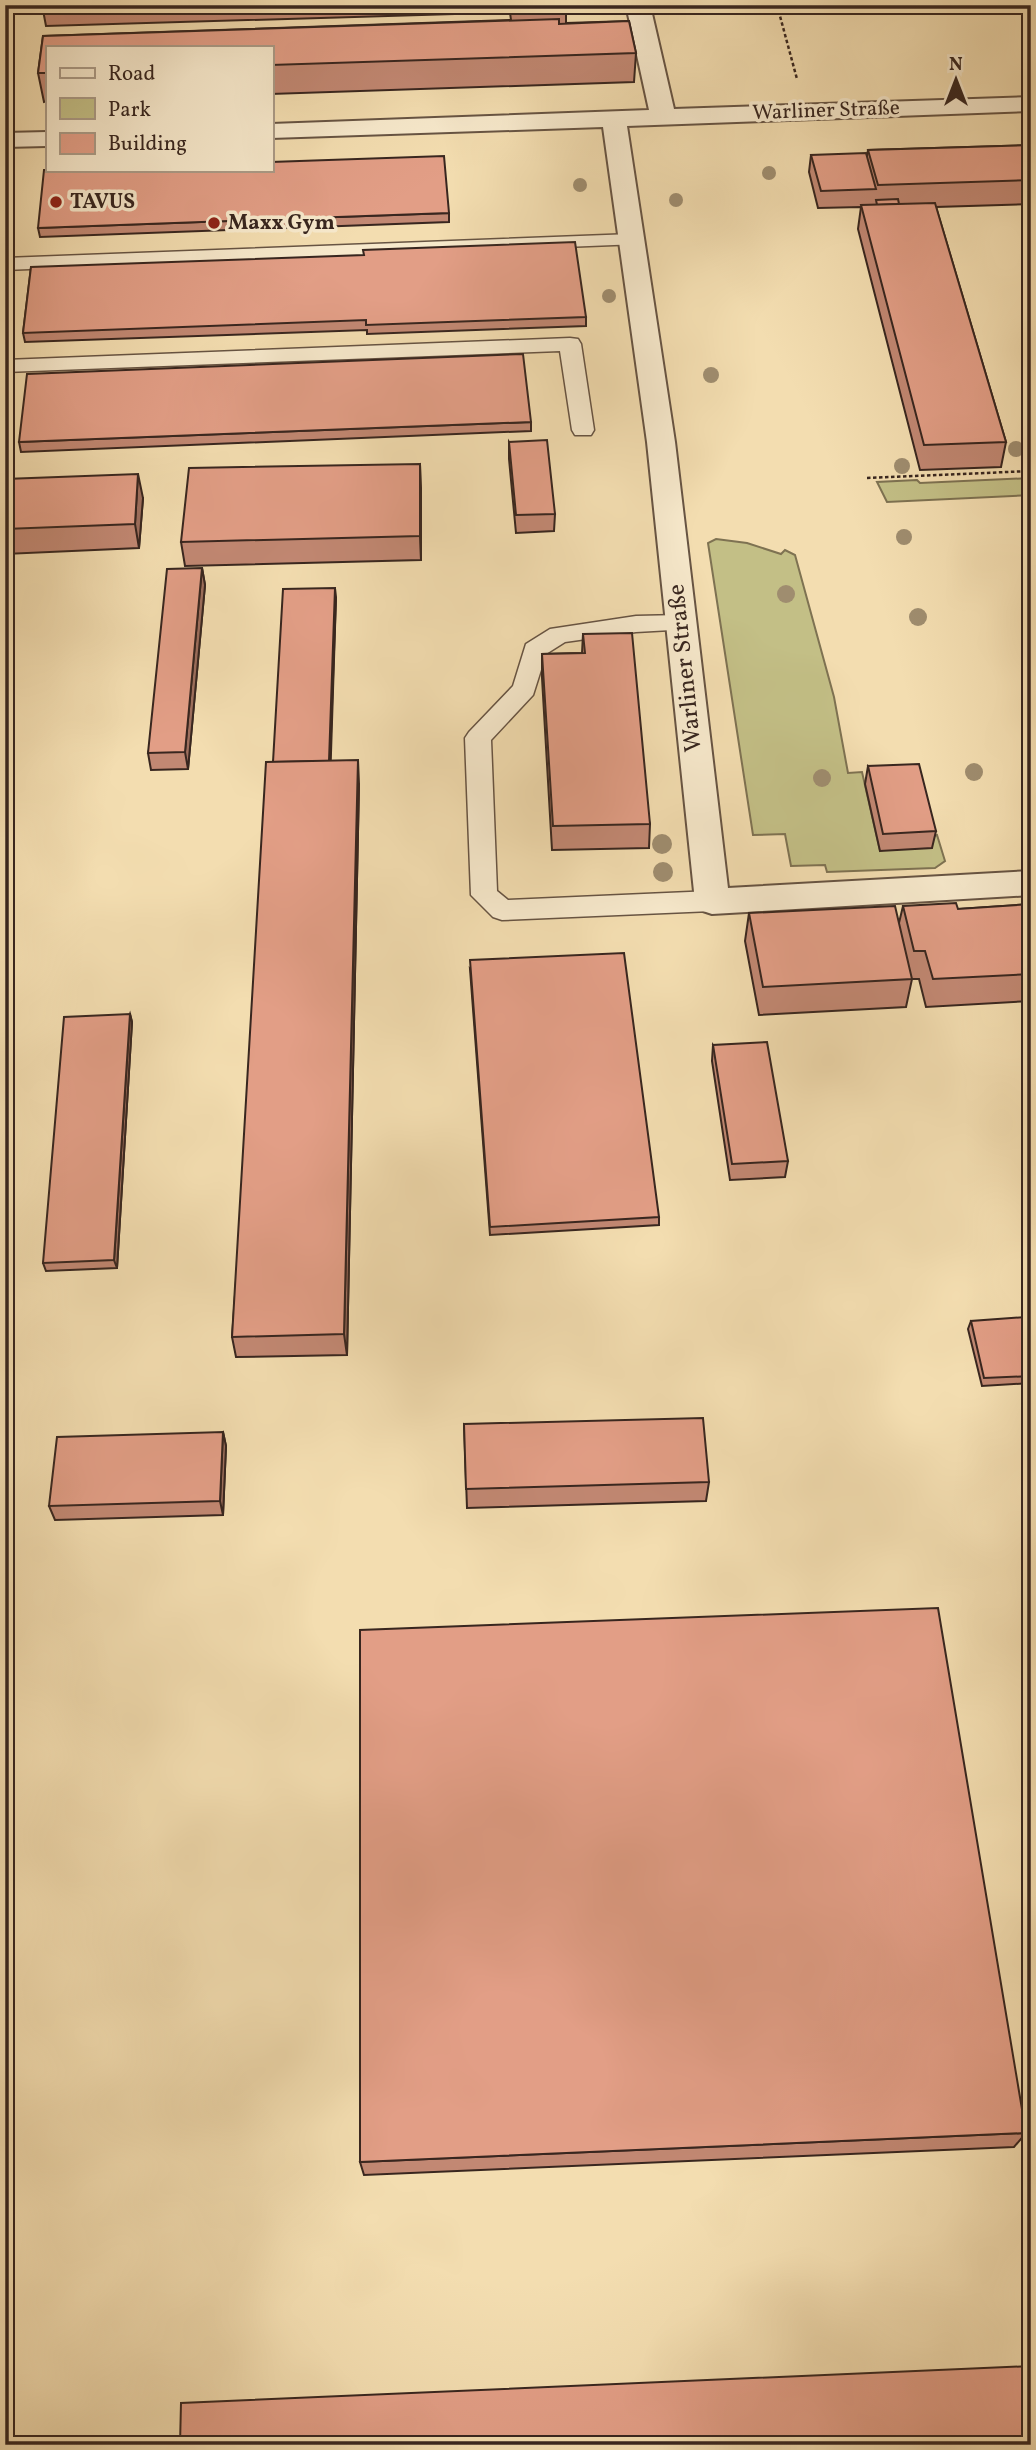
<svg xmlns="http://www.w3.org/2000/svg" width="1036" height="2450" font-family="Vollkorn,serif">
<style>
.green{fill:#c3bf86;stroke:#7e7252;stroke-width:2}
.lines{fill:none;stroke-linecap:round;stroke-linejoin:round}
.service-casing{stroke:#675443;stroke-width:3}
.minor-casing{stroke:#675443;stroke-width:4}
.path{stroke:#38261f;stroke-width:2.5;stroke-dasharray:3.5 2.5;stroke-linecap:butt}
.service{fill:#f7e9cc;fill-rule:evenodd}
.minor{fill:#f7e9cc;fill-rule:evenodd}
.tree{fill:#9f8d6f}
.wall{fill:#c28873;stroke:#38261f;stroke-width:2}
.shaded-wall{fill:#9e6f5e;stroke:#38261f;stroke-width:2}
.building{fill:#e29e86;stroke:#38261f;stroke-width:2}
.poi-dot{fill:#8f2418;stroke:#f7e9cc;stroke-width:2.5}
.labels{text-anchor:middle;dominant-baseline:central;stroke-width:7;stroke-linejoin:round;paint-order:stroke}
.far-street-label{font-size:21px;fill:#38261f;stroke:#f7e9cc}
.far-poi-label{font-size:21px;font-weight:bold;fill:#38261f;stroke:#f7e9cc;text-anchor:start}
.street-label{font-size:24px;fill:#38261f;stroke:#f7e9cc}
</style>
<rect width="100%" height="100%" fill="#f3ddb0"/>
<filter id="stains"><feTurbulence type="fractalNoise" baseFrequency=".00286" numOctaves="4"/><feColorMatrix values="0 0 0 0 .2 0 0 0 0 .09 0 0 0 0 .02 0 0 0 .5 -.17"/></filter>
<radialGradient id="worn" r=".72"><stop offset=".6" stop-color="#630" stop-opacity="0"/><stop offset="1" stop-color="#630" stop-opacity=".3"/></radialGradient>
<g class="green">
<path d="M1031,478V495L887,502L877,482L917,480L920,483Z"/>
<path d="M716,539L747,543L781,554L785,550L795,555L834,697L848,773L862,772L880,851L937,835L945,861L935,868L827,872L825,865L791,866L785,834L753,835L708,543Z"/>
</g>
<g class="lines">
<defs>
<g id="service">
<path d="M632,234L639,236L642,240L639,244L5,270V258Z"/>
<path d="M570,338L578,339L581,344L594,430L591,435H575L572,430L560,351L5,372V360Z"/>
<path d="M681,615L689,617L693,623L689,629L636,632L565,642L546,654L533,695L491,740L497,891L508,900L712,891L721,894L725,901L721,908L712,911L502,920L493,917L471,895L465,738L469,732L513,686L526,644L550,629L636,616Z"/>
</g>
<g id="minor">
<path d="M626,5H650L674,109L1031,97V111L627,126L675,442L728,888L1031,871V895L712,914L700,910L695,901L647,442L603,127L271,138V124L649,110Z"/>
<path d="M47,132V146L5,147V133Z"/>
</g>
</defs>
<use href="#service" class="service-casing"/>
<use href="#minor" class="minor-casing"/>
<g class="path">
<path d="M777,5L797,79"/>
<path d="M867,478L1031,471"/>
</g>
<use href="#service" class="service"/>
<use href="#minor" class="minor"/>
</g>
<g class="tree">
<circle cx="769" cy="173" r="7"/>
<circle cx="580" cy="185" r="7"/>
<circle cx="676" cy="200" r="7"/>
<circle cx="609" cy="296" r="7"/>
<circle cx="711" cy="375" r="8"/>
<circle cx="1016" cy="449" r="8"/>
<circle cx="902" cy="466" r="8"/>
<circle cx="904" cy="537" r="8"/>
<circle cx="786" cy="594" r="9"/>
<circle cx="918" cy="617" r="9"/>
<circle cx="974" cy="772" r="9"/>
<circle cx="822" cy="778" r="9"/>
<circle cx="662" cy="844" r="10"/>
<circle cx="663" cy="872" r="10"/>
</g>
<g class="wall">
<path d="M42,5H454V14L46,26Z"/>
<path d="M509,5H566V23L629,21L636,53L634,82L271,94V47H47V101L44,102L38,73L43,36L511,20Z"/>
<path d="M1031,145V204L936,207L1006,442L1001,467L920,470L858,229L861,207L818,208L809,172L811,155L867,156L868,150Z"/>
<path d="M449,213V222L40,237L38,228Z"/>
<path d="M31,267L586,317V326L367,334V330L25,342L23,333Z"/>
<path d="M531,422V431L21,452L19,442Z"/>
<path d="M509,442L555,514L554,531L516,533L509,459Z"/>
<path d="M420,464L421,560L185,566L181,542Z"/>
<path d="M5,479L143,498L139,548L5,554Z"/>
<path d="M202,568L205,585L188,769L151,770L148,753Z"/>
<path d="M336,597L330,761L359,784L347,1355L236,1357L232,1337L273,762Z"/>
<path d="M583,634L650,824L649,848L552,850L542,678V654L582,653Z"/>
<path d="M868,766L936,831L932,848L880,851L865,784Z"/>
<path d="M1031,904V1001L926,1007L919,979H912L906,1007L759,1015L745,941L749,913L899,923L903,906L958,909Z"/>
<path d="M470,969L659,1217V1225L490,1235Z"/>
<path d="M130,1014L132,1022L117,1268L46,1271L43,1263Z"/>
<path d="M713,1045L788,1161L785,1177L730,1180L712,1061Z"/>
<path d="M971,1321L1031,1336V1383L982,1386L968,1329Z"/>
<path d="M464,1424L709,1482L706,1501L467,1508Z"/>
<path d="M223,1432L226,1446L223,1515L55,1520L49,1506Z"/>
<path d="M1026,2133L1014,2147L364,2175L360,2162Z"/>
</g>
<g class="shaded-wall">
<path d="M420,464L421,488V560L420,536Z"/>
<path d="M138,474L143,498L139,548L135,524Z"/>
<path d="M202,568L205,585L188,769L185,752Z"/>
<path d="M335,588L336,597L330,784L329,775Z"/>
<path d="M358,760L359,784L347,1355L344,1334Z"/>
<path d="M130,1014L132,1022L117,1268L114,1260Z"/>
<path d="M223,1432L226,1446L223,1515L220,1501Z"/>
</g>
<g class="building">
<path d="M512,5H566V10L513,12Z"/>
<path d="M559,19V24L629,21L636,53L271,65V47H47V73H38L43,36Z"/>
<path d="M1031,145V180L878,185L868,150Z"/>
<path d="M866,153L876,189L821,191L811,155Z"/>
<path d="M444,156L449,213L38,228L44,170H271V162Z"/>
<path d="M898,199L899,204L877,205L876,200Z"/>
<path d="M935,203L1006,442L924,445L861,205Z"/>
<path d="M575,242L586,317L366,325V320L23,333L31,267L364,255L363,250Z"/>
<path d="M523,354L531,422L19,442L27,374Z"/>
<path d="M547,440L555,514L516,515L509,442Z"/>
<path d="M420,464V536L181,542L189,468Z"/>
<path d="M138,474L135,524L5,529V479Z"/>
<path d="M202,568L185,752L148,753L167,569Z"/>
<path d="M335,588L329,761L273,762L283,589Z"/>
<path d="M632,633L650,824L553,826L542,654L585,653L583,634Z"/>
<path d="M358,760L344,1334L232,1337L266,762Z"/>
<path d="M919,764L936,831L883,834L868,766Z"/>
<path d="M956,903L958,909L1031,904V974L933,979L925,951H914L903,906Z"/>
<path d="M895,906L912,979L763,987L749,913Z"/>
<path d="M624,953L659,1217L490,1227L470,960Z"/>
<path d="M130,1014L114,1260L43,1263L64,1017Z"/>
<path d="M767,1042L788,1161L732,1164L713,1045Z"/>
<path d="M1026,1317L1031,1336V1376L984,1378L971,1321Z"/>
<path d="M703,1418L709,1482L466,1489L464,1424Z"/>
<path d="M223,1432L220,1501L49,1506L57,1437Z"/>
<path d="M938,1608L1026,2133L360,2162V1630Z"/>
<path d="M1031,2366V2445H180L181,2403Z"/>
</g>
<g class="poi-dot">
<circle cx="56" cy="202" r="7"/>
<circle cx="214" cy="223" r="7"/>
</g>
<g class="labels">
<g class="far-street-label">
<text transform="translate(826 111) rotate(-2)">Warliner Straße</text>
</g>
<g class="far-poi-label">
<text x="70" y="202">TAVUS</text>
<text x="228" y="223">Maxx Gym</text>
</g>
<g class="street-label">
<text transform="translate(686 668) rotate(-96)">Warliner Straße</text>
</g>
</g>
<rect width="1036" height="2450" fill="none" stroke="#f3ddb0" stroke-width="28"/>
<rect x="7" y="7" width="1022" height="2436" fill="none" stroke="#38261f" stroke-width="3.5"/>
<rect x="14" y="14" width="1008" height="2422" fill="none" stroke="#38261f" stroke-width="2"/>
<rect x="46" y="46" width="228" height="126" fill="#f7e9cc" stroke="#ab9b87" stroke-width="2"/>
<rect x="60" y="68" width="35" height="10" fill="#f7e9cc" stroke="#ab9b87" stroke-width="2"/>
<text x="108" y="80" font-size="21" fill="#38261f">Road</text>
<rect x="60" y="98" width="35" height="21" fill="#c3bf86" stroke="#ab9b87" stroke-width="2"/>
<text x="108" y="116" font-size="21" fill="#38261f">Park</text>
<rect x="60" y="133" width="35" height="21" fill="#e29e86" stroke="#ab9b87" stroke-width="2"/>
<text x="108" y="150" font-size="21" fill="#38261f">Building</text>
<g transform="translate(956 80)" stroke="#f7e9cc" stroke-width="5" paint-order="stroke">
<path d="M0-5L12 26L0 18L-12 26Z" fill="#38261f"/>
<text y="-10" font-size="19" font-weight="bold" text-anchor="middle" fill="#38261f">N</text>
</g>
<rect width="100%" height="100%" filter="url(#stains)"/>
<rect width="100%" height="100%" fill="url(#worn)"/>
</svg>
